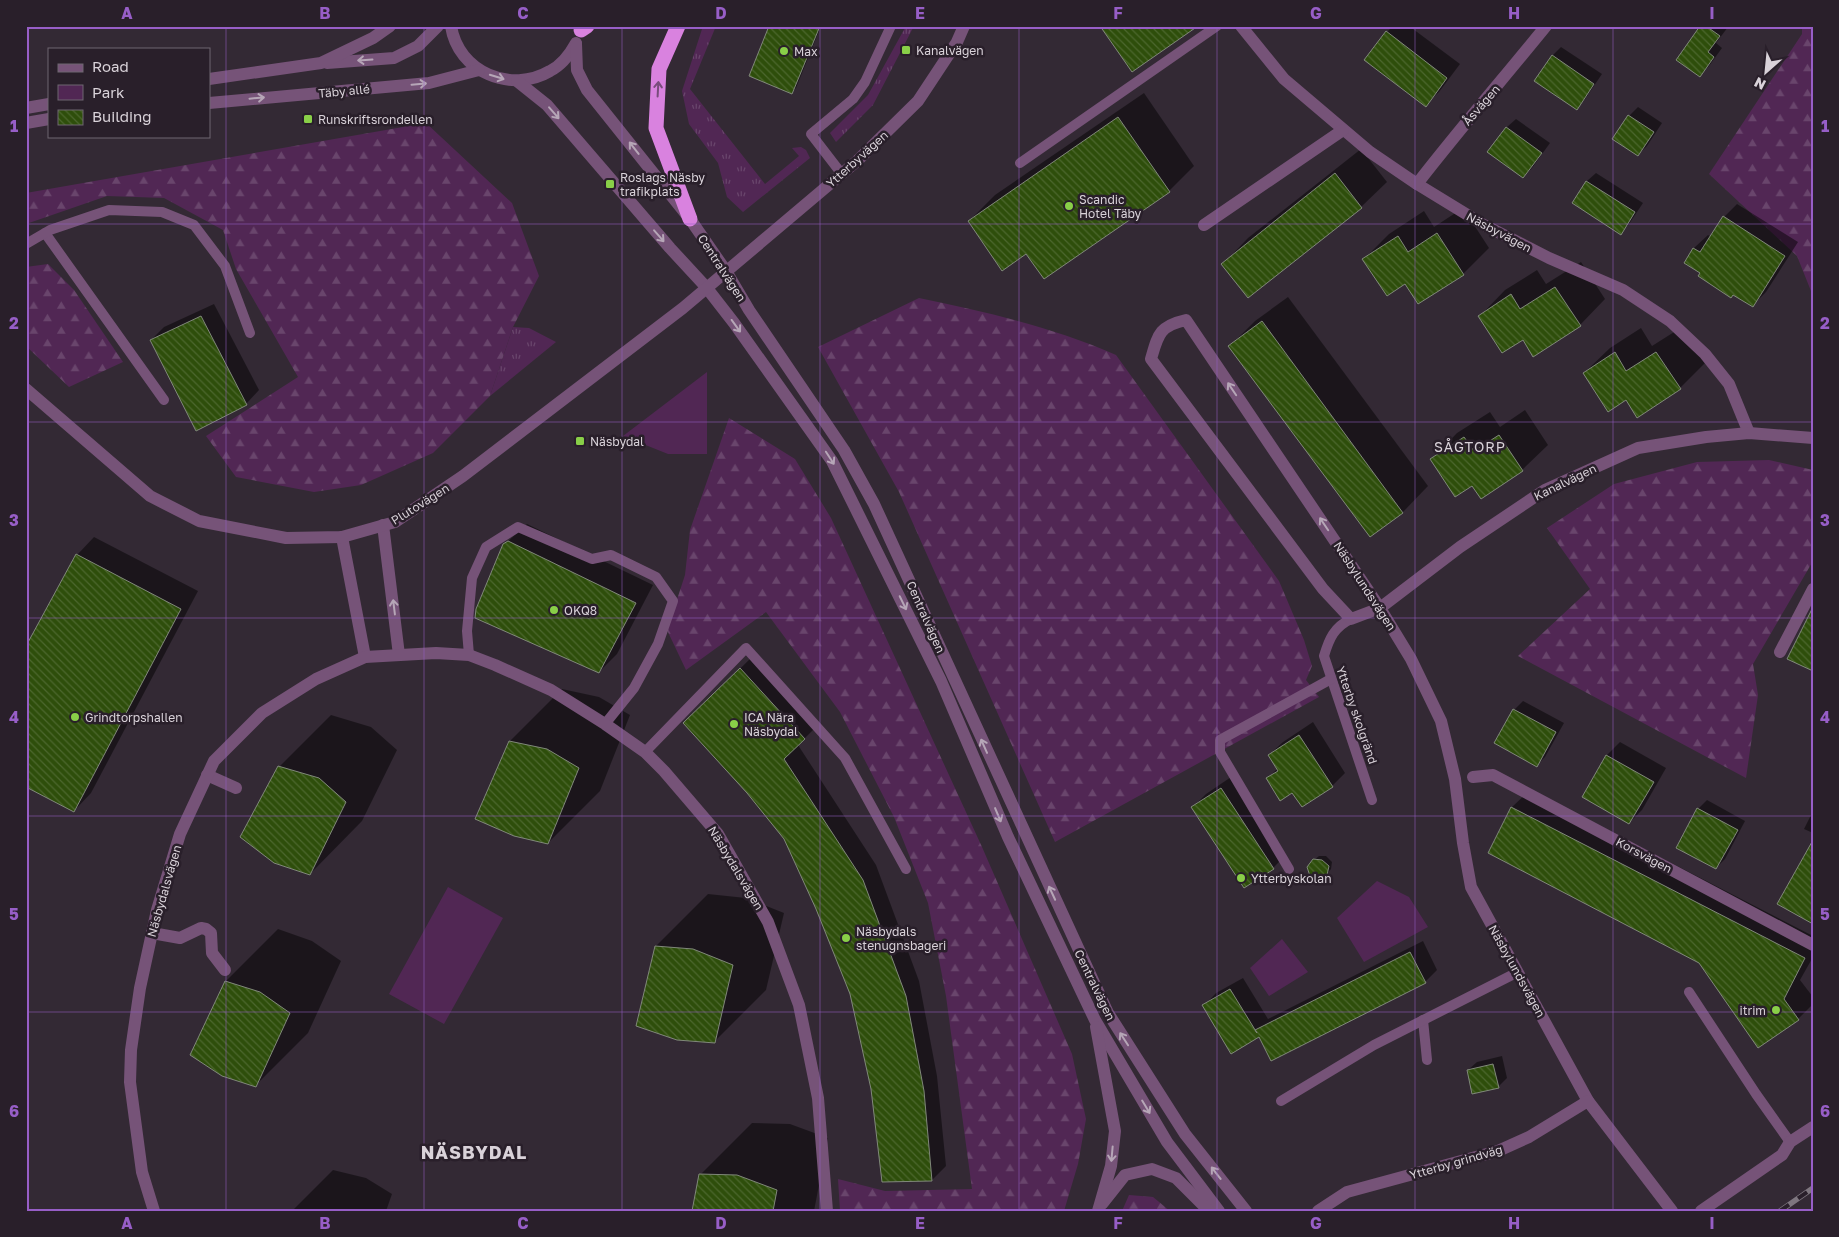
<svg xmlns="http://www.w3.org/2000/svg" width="1839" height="1237" font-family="'Golos Text',sans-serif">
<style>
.grass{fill:url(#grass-tufts)}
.forest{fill:url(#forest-firs)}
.green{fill:#512754}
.shadow{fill:#0007}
.building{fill:url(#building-back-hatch);stroke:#80887a}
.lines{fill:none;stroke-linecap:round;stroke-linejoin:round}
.service{stroke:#765378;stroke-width:10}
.minor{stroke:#765378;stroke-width:12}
.tertiary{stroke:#765378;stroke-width:12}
.motorway{stroke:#d982df;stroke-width:15}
.rail-casing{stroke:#7e767f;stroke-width:5.5}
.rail{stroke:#291f2a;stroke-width:4;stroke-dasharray:11;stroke-linecap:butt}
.oneway{stroke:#b6a6b7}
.oneway2{stroke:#784c7b}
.grid{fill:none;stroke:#975ec7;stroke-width:1;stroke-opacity:0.55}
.poi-dot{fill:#89cf48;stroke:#291f2a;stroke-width:2}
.labels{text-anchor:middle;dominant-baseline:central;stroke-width:5;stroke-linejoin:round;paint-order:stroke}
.poi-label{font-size:12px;fill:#d9d2d9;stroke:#291f2a;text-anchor:start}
.street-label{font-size:12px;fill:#d9d2d9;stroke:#291f2a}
.neighbourhood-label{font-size:14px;letter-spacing:1px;fill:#d9d2d9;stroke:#291f2a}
.district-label{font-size:18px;font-weight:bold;letter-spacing:1px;fill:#d9d2d9;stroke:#291f2a}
.neatline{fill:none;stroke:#975ec7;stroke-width:2}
.grid-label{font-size:16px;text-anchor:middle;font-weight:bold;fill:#975ec7}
</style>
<defs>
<pattern id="grass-tufts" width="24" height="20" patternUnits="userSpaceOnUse" patternTransform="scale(1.25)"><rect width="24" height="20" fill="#512754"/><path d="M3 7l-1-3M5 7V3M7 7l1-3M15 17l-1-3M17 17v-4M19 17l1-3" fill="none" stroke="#69456c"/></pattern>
<pattern id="forest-firs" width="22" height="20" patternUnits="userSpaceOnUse" patternTransform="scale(1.25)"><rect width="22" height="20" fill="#512754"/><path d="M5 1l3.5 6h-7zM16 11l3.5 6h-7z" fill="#69456c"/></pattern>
<pattern id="building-back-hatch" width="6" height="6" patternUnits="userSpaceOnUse" patternTransform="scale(1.25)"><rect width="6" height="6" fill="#2e4e0b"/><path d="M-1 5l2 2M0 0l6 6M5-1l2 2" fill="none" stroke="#4c672e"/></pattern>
</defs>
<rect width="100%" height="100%" fill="#332934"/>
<g class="grass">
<path d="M703,26H716L690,89L765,184L799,156L792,148L801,147L806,150L810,158L743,212L727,197L718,163L689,124L682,91Z"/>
<path d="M906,26H914L873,105L836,142L830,133L868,95Z"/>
<path d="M513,327L529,328L556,342L490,396Z"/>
</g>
<g class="forest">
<path d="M1802,26H1813V296L1797,256L1709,174L1802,34Z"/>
<path d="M426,123L512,203L539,276L513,327L490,396L433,453L361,485L314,492L236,477L206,436L298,377L236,269L223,230L164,198L107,196L26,224V193Z"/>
<path d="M48,264L74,290L123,362L69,387L26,346V267Z"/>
<path d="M919,298C986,312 1053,327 1116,355L1279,581L1304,640L1312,666L1306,680L1319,697L1055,842L899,492L818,347Z"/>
<path d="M729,418L795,459L831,518L982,847L1072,1054L1086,1119L1078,1164L1064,1211H840L838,1179L885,1191L972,1189L946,996L928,903L894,817L840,712L766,612L686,670L667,630L685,575L690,530Z"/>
<path d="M1769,460L1813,470V561L1753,664L1758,695L1746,778L1518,656L1590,589L1547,528L1614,484L1697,462Z"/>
<path d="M1129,1195L1153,1197L1170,1211H1122Z"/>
</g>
<g class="green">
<path d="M707,372V454H668L623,436Z"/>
<path d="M1377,881L1409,897L1428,927L1364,962L1337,918Z"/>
<path d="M448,887L503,918L444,1024L389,994Z"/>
<path d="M1282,939L1308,972L1269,996L1250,968Z"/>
</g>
<g class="shadow">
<path d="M770,26H821L796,88L792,92Z"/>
<path d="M1393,26H1409L1460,64L1439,92L1425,105L1387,32Z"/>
<path d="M1702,26L1728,27L1716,43L1722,48L1709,66L1700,75Z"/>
<path d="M1561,47L1602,74L1585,99L1577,108L1536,80L1553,55Z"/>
<path d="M1144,93L1194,166L1169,191L1027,253L969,221L995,195Z"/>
<path d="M1638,107L1662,123L1647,146L1638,155L1629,116Z"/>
<path d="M1516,119L1550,143L1532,168L1523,177L1489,152L1507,127Z"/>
<path d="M1361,149L1387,182L1361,207L1223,264L1248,238Z"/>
<path d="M1596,173L1643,203L1629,224L1621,233L1573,203L1587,181Z"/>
<path d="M1737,204L1798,242L1766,292L1753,305L1685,263L1694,248L1708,235L1711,237L1724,217Z"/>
<path d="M1463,208L1489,248L1463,274L1418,303L1405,282L1364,259L1389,234L1424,211L1434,227Z"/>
<path d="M1581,262L1605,299L1580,325L1523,338L1480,316L1505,290L1537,270L1546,284Z"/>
<path d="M1288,297L1428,486L1403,512L1370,536L1230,346L1255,321Z"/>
<path d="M214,304L259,390L246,404L151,340L164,327Z"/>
<path d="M1682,327L1705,363L1680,388L1626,399L1584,373L1610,348L1641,328L1652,346Z"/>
<path d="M1525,410L1548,445L1522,470L1432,459L1457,433L1490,412L1500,427Z"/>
<path d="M527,524L653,585L617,654L599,672L504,545Z"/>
<path d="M94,537L198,591L91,793L74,811L77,555Z"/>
<path d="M754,655L819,724L798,745L876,865L919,981L937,1076L946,1166L932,1180L872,1089L851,994L817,909L785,839L699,709Z"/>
<path d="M562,689L599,697L630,715L600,791L548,843L510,741Z"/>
<path d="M1523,701L1564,723L1545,757L1537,765L1496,743L1514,710Z"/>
<path d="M331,715L371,727L397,750L362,821L310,874L279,767Z"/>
<path d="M1313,722L1345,773L1332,786L1268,778L1278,768L1269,755L1283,742Z"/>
<path d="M1620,742L1666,768L1642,810L1629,823L1583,797L1607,755Z"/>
<path d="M1234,775L1286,855L1273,868L1193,807L1206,794Z"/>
<path d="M1530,790L1813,936V957L1800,980L1813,997V1004L1798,1019L1700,962L1490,852L1512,807Z"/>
<path d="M1707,800L1745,821L1725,859L1716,868L1678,847L1698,809Z"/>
<path d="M1813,811V833L1804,829Z"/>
<path d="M1319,856H1326L1332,862L1331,869L1327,874L1314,860Z"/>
<path d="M708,894L746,898L784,913L766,990L714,1042L656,946Z"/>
<path d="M278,929L312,941L341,961L308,1033L256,1085L226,981Z"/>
<path d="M1423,941L1437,970L1425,982L1259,1035L1204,1006L1216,993L1243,978L1268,1019Z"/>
<path d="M1502,1056L1507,1078L1498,1087L1468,1070L1477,1062Z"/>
<path d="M752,1123L790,1124L828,1138L814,1211H694L700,1175Z"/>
<path d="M333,1170L366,1178L392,1194L386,1211H292Z"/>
</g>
<g class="building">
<path d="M769,26H820L792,94L749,76Z"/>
<path d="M1100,26H1198L1132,72Z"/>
<path d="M1700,26H1706L1720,36L1708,52L1714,57L1700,77L1676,60Z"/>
<path d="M1386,31L1447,78L1426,107L1364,60Z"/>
<path d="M1552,55L1594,84L1577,110L1534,81Z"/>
<path d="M1628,115L1654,132L1638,156L1612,139Z"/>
<path d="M1118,117L1170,192L1044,279L1026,254L1002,271L968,221Z"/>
<path d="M1506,127L1542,153L1523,178L1487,152Z"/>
<path d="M1335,173L1362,208L1248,298L1221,264Z"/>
<path d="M1586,181L1635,212L1621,235L1572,203Z"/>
<path d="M1723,216L1785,256L1753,307L1733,295L1731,298L1698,276L1700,273L1684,263L1693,248L1700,252Z"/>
<path d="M1437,233L1464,275L1418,304L1405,284L1387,296L1362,259L1398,236L1408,252Z"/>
<path d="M1555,287L1581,326L1533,357L1523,340L1502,353L1478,316L1511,294L1520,309Z"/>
<path d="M201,316L247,405L196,431L150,340Z"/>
<path d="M1262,321L1403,513L1370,537L1228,346Z"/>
<path d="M1615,352L1626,371L1656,352L1681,389L1637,418L1626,400L1608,412L1583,373Z"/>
<path d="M1499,435L1523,471L1481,499L1472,486L1455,497L1430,459L1464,437L1474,451Z"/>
<path d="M508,541L636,603L599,673L475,618L476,609L503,544Z"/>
<path d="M76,554L181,609L74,812L26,787V646Z"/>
<path d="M1813,607V671L1787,659Z"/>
<path d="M740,668L805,739L784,759L863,880L906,996L924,1091L932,1181L882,1182L871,1089L850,994L816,909L784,839L747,793L683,723Z"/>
<path d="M1513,709L1556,732L1537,767L1494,743Z"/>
<path d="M1299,735L1333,787L1302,807L1292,793L1280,801L1266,778L1278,771L1268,755Z"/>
<path d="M509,741L547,749L579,768L548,844L514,836L475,819Z"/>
<path d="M1606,755L1654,782L1629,824L1582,797Z"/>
<path d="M278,766L319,778L346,802L310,875L274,863L240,837Z"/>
<path d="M1221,788L1274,869L1244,888L1191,807Z"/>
<path d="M1511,807L1805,958L1784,999L1799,1020L1758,1048L1699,963L1488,853Z"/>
<path d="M1697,808L1738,830L1716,869L1676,848Z"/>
<path d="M1813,840V924L1777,904Z"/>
<path d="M1313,859L1322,860L1329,866L1327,875L1319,880L1310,876L1307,867Z"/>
<path d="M655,946L693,949L733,965L715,1043L677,1040L636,1026Z"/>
<path d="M1410,952L1426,983L1271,1061L1259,1037L1231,1054L1202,1005L1230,989L1257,1033L1255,1030Z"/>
<path d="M225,981L260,992L290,1013L256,1087L222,1076L190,1055Z"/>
<path d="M1493,1064L1499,1088L1472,1094L1467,1070Z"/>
<path d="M699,1174L737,1175L777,1190L773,1211H692Z"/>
</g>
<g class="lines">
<g class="service">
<path d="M1020,163L1217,26"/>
<path d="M841,173L811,134L853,99L865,82L891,26"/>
<path d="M45,233L164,400"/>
<path d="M26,244L50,230L109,210L162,212L194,225L225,266L250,333"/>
<path d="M1351,619C1334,627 1329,639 1324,656L1372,800"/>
<path d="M469,655L467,631L472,578L486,547L518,527L592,559L611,555L656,577L673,601L658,644L634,688L605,724"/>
<path d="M645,752L746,648L845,758L906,869"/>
<path d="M1289,869L1220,752V740L1331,679"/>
<path d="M1689,992L1756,1094L1790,1142"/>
<path d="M1423,1020L1427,1060"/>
<path d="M1281,1101L1374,1045L1518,972"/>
</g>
<g class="minor">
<path d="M1241,26L1284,79L1370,152L1417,184L1484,225L1549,258L1623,290L1670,321L1705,354L1729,384L1749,433"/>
<path d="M1417,184C1458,131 1503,79 1546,26"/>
<path d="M1204,225L1343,130"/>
<path d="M383,525L399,655"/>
<path d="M342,537L365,657"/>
<path d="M1780,652L1813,589"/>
<path d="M207,775L236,788"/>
<path d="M1473,777L1493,775L1813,945"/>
<path d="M152,933L180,938L201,928L206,929L211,933L212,953L225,970"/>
<path d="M1588,1101L1471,887L1463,843L1455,779L1441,721L1411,659L1380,608L1186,320C1159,326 1158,335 1151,359L1323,589L1351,619L1380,608L1460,547L1545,490L1638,448L1706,437L1749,433L1813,438"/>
<path d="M154,1211L142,1172L130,1082L131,1050L140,988L157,910L180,834L214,761L262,713L316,679L365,657L436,653L469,655L495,665L551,690L605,724L645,752L664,771L718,834L768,922L799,1005L818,1098L827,1211"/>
<path d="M1701,1211L1782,1155L1790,1142L1813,1127"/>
</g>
<g class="tertiary">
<path d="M451,26C458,72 511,94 550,71C562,65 570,54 576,43"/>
<path d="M576,44L577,70L587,90L690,219L726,271L749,310L844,450L874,504L1108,1013L1185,1134L1246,1211"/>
<path d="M327,63L394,58L418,46L438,26"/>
<path d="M209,79L321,63L373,38L390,26"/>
<path d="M517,81L547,105L670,248L706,287L734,323L832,461L941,681L1008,837L1095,1020L1167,1142L1219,1211"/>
<path d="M209,103L429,83L479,70"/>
<path d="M26,108L49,104"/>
<path d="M26,123L49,119"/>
<path d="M26,389L150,496L199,521L286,538L342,537L395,522L463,476L683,308L857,161L918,101L957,42L964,26"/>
<path d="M1096,1027L1115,1131L1111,1166L1098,1211"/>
<path d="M1102,1204L1125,1175L1152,1169L1176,1178L1209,1211"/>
<path d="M1318,1211L1347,1192L1498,1151L1529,1137L1588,1101L1672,1211"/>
</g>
<g class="motorway">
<path d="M678,26L659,69L656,128L690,219"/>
<path d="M581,30L587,26"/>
</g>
<defs>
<path id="rail" d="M1780,1211L1813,1188"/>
</defs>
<use href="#rail" class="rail-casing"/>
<use href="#rail" class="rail"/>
</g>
<defs><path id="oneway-shaft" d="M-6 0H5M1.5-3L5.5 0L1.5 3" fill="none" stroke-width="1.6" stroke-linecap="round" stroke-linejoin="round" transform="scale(1.25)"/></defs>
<g class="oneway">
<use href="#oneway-shaft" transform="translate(365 60) rotate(176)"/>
<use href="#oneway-shaft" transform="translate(497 77) rotate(17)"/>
<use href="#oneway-shaft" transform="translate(419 84) rotate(-5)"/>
<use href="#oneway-shaft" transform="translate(257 98) rotate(-5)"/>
<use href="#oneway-shaft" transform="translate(554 113) rotate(49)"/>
<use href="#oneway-shaft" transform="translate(634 148) rotate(-128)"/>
<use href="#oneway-shaft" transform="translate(659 236) rotate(49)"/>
<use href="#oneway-shaft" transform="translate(736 326) rotate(54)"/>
<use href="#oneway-shaft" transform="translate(1232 389) rotate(-124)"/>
<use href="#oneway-shaft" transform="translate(830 458) rotate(57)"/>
<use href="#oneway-shaft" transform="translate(1324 524) rotate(-124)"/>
<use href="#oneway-shaft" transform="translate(903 603) rotate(64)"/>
<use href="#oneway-shaft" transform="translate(394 607) rotate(-97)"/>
<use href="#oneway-shaft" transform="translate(984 746) rotate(-114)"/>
<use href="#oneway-shaft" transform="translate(998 815) rotate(67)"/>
<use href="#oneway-shaft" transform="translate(1052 893) rotate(-115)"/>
<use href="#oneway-shaft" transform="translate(1124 1039) rotate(-123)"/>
<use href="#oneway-shaft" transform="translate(1146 1107) rotate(59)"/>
<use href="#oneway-shaft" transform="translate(1112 1154) rotate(95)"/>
<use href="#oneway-shaft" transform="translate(1216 1173) rotate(-128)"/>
</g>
<use class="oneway2" href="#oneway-shaft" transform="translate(658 89) rotate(-87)"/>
<path class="grid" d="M226,26V1211M424,26V1211M622,26V1211M820,26V1211M1019,26V1211M1217,26V1211M1415,26V1211M1613,26V1211M26,224H1813M26,422H1813M26,618H1813M26,816H1813M26,1012H1813"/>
<g class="poi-dot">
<rect x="901" y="45" width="10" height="10" rx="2.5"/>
<circle cx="784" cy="51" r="5"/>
<rect x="303" y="114" width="10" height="10" rx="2.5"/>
<rect x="605" y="179" width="10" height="10" rx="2.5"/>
<circle cx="1069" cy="206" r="5"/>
<rect x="575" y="436" width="10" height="10" rx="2.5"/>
<circle cx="554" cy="610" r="5"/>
<circle cx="75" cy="717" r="5"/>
<circle cx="734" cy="724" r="5"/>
<circle cx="1241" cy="878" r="5"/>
<circle cx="846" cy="938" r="5"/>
<circle cx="1776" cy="1010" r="5"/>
</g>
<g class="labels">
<g class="poi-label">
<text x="916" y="50">Kanalvägen</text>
<text x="794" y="51">Max</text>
<text x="318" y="119">Runskriftsrondellen</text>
<text x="620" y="177">Roslags Näsby<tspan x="620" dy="14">trafikplats</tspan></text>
<text x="1079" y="199">Scandic<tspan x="1079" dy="14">Hotel Täby</tspan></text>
<text x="590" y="441">Näsbydal</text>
<text x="564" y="610">OKQ8</text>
<text x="85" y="717">Grindtorpshallen</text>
<text x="744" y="717">ICA Nära<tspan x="744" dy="14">Näsbydal</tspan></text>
<text x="1251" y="878">Ytterbyskolan</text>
<text x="856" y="931">Näsbydals<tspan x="856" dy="14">stenugnsbageri</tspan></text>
<text x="1766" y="1010" text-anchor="end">itrim</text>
</g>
<g class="street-label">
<text transform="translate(344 91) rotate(-5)">Täby allé</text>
<text transform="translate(1481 105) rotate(-49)">Åsvägen</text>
<text transform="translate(857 159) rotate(-42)">Ytterbyvägen</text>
<text transform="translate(1499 232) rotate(28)">Näsbyvägen</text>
<text transform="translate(722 268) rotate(57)">Centralvägen</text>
<text transform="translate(1565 482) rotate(-26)">Kanalvägen</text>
<text transform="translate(420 504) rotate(-32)">Plutovägen</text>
<text transform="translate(1365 586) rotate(57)">Näsbylundsvägen</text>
<text transform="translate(926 617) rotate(66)">Centralvägen</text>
<text transform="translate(1357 715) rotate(71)">Ytterby skolgränd</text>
<text transform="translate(1644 855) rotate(28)">Korsvägen</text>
<text transform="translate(736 868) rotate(59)">Näsbydalsvägen</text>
<text transform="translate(164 891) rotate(-74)">Näsbydalsvägen</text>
<text transform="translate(1517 971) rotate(61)">Näsbylundsvägen</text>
<text transform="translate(1095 985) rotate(64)">Centralvägen</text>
<text transform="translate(1456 1162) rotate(-16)">Ytterby grindväg</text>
</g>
<g class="neighbourhood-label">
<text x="1470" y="446">SÅGTORP</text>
</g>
<g class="district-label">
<text x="474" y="1152">NÄSBYDAL</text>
</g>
</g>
<rect width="1839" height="1237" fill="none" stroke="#291f2a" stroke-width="55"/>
<rect x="48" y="48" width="162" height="90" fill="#291f2a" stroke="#6f6770"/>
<rect x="58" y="64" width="25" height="8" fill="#765378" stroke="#6f6770"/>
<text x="92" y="72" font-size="15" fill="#d9d2d9">Road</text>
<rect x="58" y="85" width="25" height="15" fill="#512754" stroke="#6f6770"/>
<text x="92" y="98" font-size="15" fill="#d9d2d9">Park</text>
<rect x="58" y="110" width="25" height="15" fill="url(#building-back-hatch)" stroke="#6f6770"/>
<text x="92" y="122" font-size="15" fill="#d9d2d9">Building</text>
<g transform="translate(1766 72) rotate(207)" stroke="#291f2a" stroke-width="4" paint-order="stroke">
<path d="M0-4L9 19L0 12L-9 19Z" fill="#d9d2d9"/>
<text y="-8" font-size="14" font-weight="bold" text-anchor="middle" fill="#d9d2d9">N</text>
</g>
<rect x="28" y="28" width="1784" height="1182" class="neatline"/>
<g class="grid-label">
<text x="127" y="19">A</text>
<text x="325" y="19">B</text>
<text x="523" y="19">C</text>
<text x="721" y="19">D</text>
<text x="920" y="19">E</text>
<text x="1118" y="19">F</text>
<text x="1316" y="19">G</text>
<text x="1514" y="19">H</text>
<text x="1712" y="19">I</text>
<text x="14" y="132">1</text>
<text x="1825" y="132">1</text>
<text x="14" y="329">2</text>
<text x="1825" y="329">2</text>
<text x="14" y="526">3</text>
<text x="1825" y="526">3</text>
<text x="14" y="723">4</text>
<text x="1825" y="723">4</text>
<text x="14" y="920">5</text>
<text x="1825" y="920">5</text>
<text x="14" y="1117">6</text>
<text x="1825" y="1117">6</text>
<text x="127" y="1229">A</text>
<text x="325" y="1229">B</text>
<text x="523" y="1229">C</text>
<text x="721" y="1229">D</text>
<text x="920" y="1229">E</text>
<text x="1118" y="1229">F</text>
<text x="1316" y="1229">G</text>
<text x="1514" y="1229">H</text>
<text x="1712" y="1229">I</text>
</g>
</svg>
